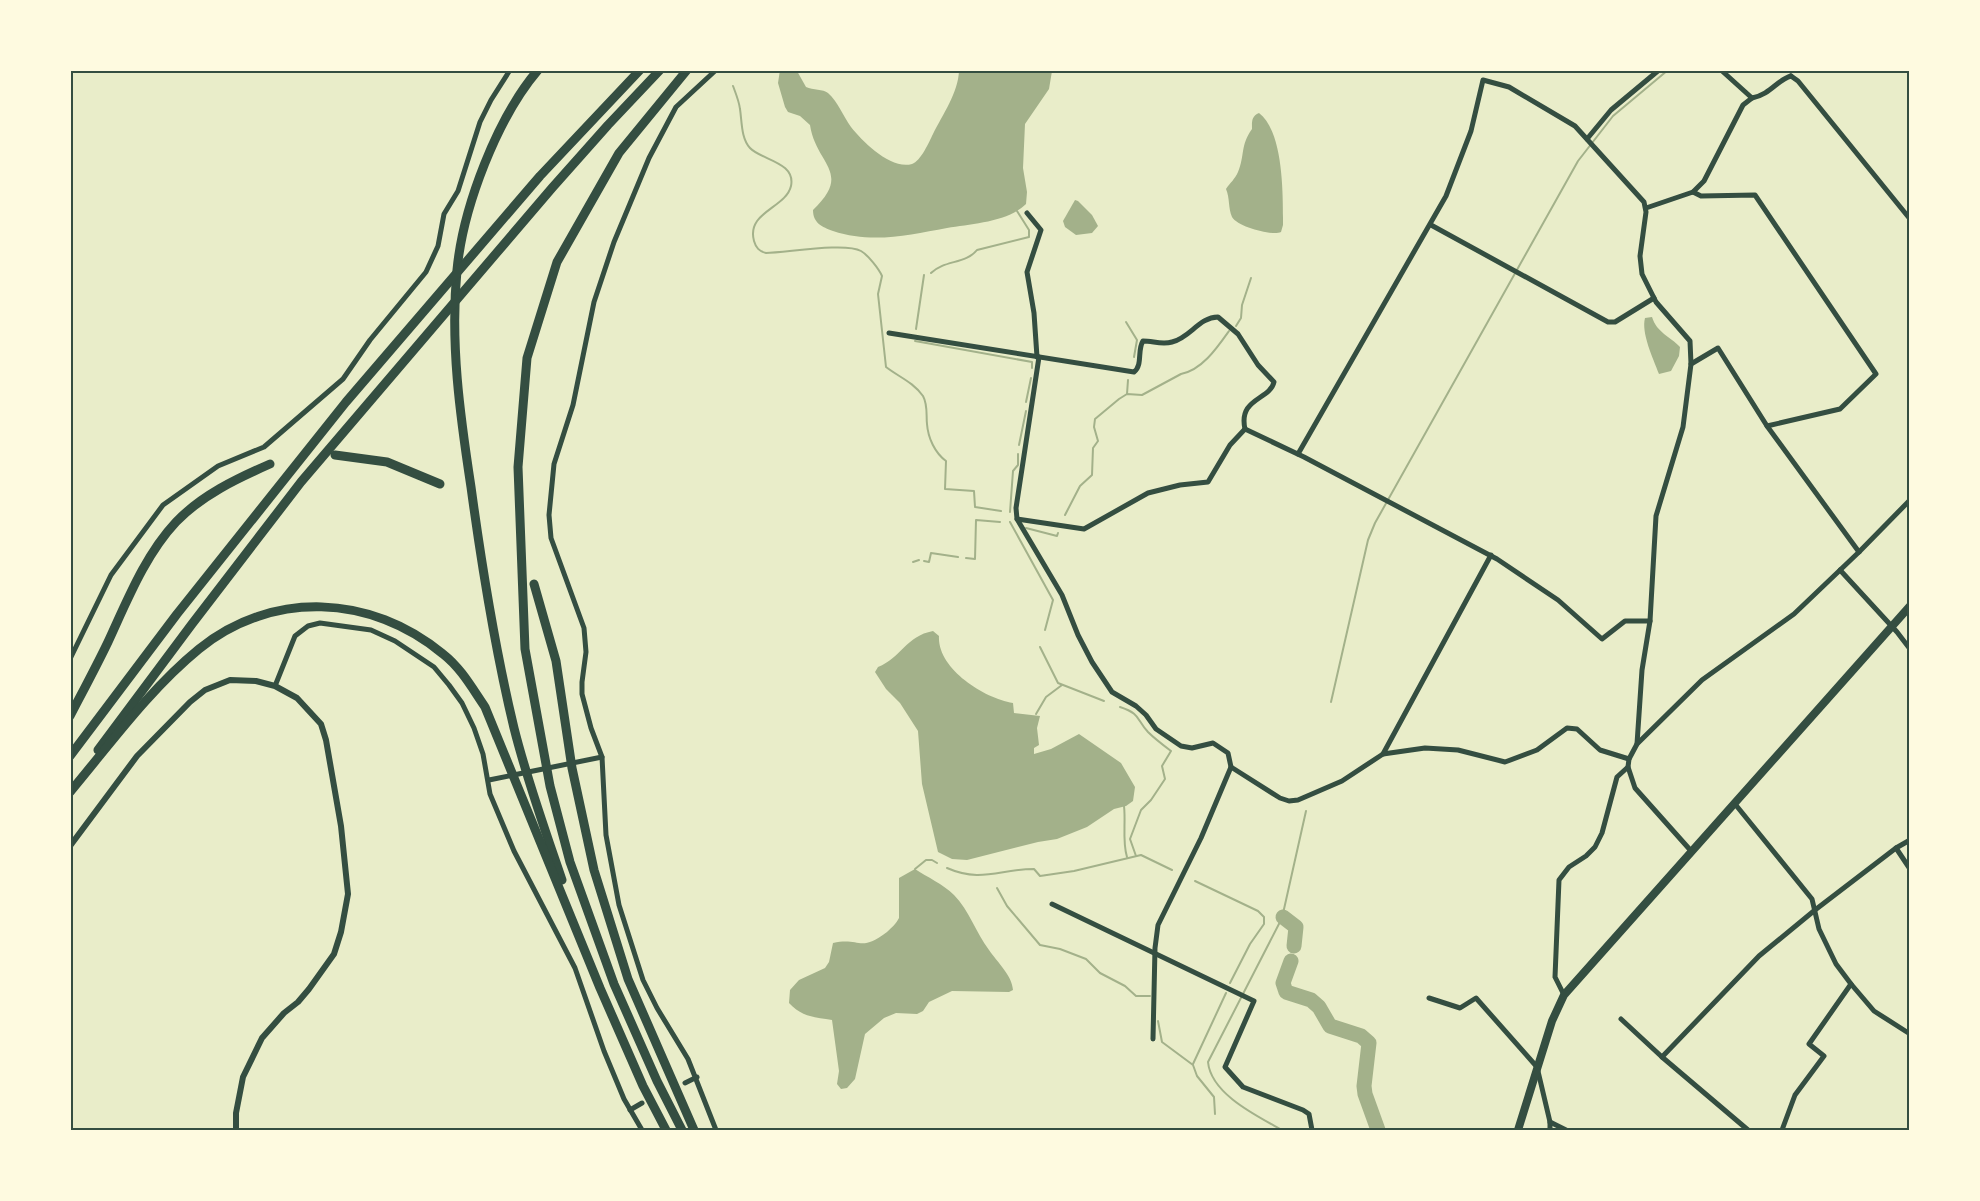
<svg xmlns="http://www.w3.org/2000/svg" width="1980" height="1201" font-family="'PT Serif',serif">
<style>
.water{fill:#a3b18a}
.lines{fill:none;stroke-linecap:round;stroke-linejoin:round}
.stream{stroke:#a3b18a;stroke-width:2}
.river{stroke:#a3b18a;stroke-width:15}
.minor{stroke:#344e41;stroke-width:5}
.tertiary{stroke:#344e41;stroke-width:6}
.primary{stroke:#344e41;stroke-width:8}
.motorway{stroke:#344e41;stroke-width:9}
.neatline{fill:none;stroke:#344e41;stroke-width:2}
</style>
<rect width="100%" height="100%" fill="#e9edc9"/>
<g class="water">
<path d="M780,70L797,71L806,87C813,90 823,89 828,93C838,102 843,116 851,127C863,142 891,170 912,164C921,161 929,142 933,134C943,114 958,93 959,71H1052L1049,89L1025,124L1023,168L1027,192L1026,204C1008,222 972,224 947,228C909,235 872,244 833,231C822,227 813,223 813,210C853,172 816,165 810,125L800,116L788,112L785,107L778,83Z"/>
<path d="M1259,113C1284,132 1283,196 1283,225L1281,232C1272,236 1238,227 1232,217C1228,208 1230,198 1226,189C1230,183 1235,179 1238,172C1245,155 1240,146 1252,129C1252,123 1251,116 1259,113Z"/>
<path d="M1075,200L1078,201L1092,215L1098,226L1092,233L1076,235L1065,227L1063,221Z"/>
<path d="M1652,317C1657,333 1670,336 1680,347L1679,356L1671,371L1659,374C1653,358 1641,333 1645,318Z"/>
<path d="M933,631L939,636C937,668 983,698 1013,703L1014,713L1040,716L1037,728L1039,745L1034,748V754L1051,749L1079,734L1121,763L1135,787L1133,801L1126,806L1114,809L1087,827L1057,839L1038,842L967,860L952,859L938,852L922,784L918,731L900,703L886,689L875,672L878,667C901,658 906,636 933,631Z"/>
<path d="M915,869C927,877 943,884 954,895C969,910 976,933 989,950C997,962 1012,975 1013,990L1009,992L952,991L929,1002L923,1011L917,1014L896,1013L884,1018L865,1034L855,1079L847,1088L841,1089L837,1084L839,1071L832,1020C814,1017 802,1017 789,1003L790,990L799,980L825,968L829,962L833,943C860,937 860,953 887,932C892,927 896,924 899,918V878Z"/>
</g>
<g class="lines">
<g class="stream">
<path d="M733,86C736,94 739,101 740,109C742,122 741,138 750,148C761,160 796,162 791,186C786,208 746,212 754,241C756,248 759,251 766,253C785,253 845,242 861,251C868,255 879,269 882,276L878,294L886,367C899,377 913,382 923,396C928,405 926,415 927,424C928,438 935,453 946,461L945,489L974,491L975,507L1001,511"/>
<path d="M931,273C944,260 966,264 977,250L1029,237V230L1017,211"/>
<path d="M1126,322L1137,340L1134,357"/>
<path d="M1236,326L1241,318L1242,305L1251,278"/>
<path d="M916,329L924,275"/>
<path d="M915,341L1032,362V368"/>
<path d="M1127,394L1128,380"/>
<path d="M1026,402L1031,378"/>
<path d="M1019,445L1026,411"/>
<path d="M1010,512L1013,471L1018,465V454"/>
<path d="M1065,515L1080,486L1092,475L1093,448L1098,441L1094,427L1095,419L1119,399L1127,394L1142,395L1181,374C1202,370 1217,348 1229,331"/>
<path d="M1010,522L1053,600L1045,630"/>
<path d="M1026,528L1057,536L1058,533"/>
<path d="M966,558L975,559L976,520L1000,522"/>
<path d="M924,561L929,562L931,553L958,557"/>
<path d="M913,562L919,560"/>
<path d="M1040,647L1058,683L1104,701"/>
<path d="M1331,702L1368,540L1375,523L1578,161L1613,116L1668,70"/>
<path d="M1120,707C1141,714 1136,719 1148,732C1155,739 1163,745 1171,751L1162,766L1165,779L1151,800L1141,810L1130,839L1136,856"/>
<path d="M1036,714L1046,697L1062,685"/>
<path d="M1124,806C1126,823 1122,841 1127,857"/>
<path d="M947,868C981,883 1000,869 1034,869L1040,876L1074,871L1141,855L1172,870"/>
<path d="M915,869L926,860H932L937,863"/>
<path d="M1195,881L1258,911L1264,917V924L1250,944L1230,983"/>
<path d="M997,888L1007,906L1040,945L1060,949L1086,959L1100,973L1125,986L1136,996H1150"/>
<path d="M1158,1021L1162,1042L1193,1065L1197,1076L1214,1097L1215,1114"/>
<path d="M1193,1064L1226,993"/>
<path d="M1282,1130C1257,1116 1211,1094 1208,1062L1282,918L1306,811"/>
</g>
<g class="river">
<path d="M1283,917L1296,927L1294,946"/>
<path d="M1291,961L1283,983L1286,992L1311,1000L1319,1007L1330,1026L1361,1036L1369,1043L1364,1086L1365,1094L1378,1130"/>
</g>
<g class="minor">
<path d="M1721,70L1752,98C1771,94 1777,80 1791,76"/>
<path d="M1791,76L1798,81L1910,219"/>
<path d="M1587,139L1611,110L1659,70"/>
<path d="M1693,192L1704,181L1743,105L1752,98"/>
<path d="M1646,208L1693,192L1701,196L1755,195L1876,374L1840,409L1767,426"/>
<path d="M1027,213L1041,230L1027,272L1034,313L1037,357"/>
<path d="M1431,225L1608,322H1615L1654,298"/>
<path d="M889,333L1134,372C1143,365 1137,350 1143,341C1153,341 1162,345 1172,342C1190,338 1199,317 1218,317L1238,334L1258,365L1274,382C1270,400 1238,398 1245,429"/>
<path d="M1039,357L1016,508L1017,519L1062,595L1078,635L1092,662L1112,692L1136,706L1146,715L1156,729L1181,746L1192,748L1213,743L1228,753L1231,767L1201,838L1158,925L1155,948L1153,1039"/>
<path d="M1691,364L1718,348L1767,426L1859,552"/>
<path d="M1245,429L1304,457L1497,559L1558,600L1602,639L1625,621H1650"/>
<path d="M1298,454L1446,196L1471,131L1483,80L1509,87L1575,126L1644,202L1646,212L1640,256L1642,274L1656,302L1690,341L1691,364L1683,427L1656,516L1650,621L1642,670L1637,744"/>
<path d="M1017,519L1084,529L1148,493L1180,485L1208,482L1230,445L1245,429"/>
<path d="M1840,570L1897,632L1910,649"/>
<path d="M70,659L111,575L163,505L218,466L264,447L343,379L370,340L426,272L438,246L444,214L458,191L480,122L491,100L510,70"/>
<path d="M275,686L295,636L308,626L320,623L371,630L395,641L434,667L449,685L462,703L474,728L483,754L490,794L514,851L575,968L604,1051L624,1099L642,1130"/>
<path d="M1383,754L1491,555"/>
<path d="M1231,767L1280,798L1289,801L1298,800L1342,781L1383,754L1425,748L1458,750L1505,762L1537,750L1567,728L1577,729L1600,750L1629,759"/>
<path d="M489,780L602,757"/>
<path d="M1735,804L1812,899L1819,929L1836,964L1851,984L1874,1011L1910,1034"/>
<path d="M1896,848L1910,869"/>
<path d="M1692,852L1635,788L1628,767L1629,759L1637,744L1702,680L1794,614L1859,552L1910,500"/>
<path d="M1052,904L1254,1001L1225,1067L1243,1087L1303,1110L1309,1114L1312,1130"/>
<path d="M1564,995L1555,977L1559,880L1569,867L1586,856L1595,847L1602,833L1617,777L1628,767"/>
<path d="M1429,998L1460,1008L1476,998L1537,1067L1550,1122V1130"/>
<path d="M1621,1019L1662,1057L1748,1130"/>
<path d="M1662,1057L1759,956L1815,910L1896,848L1910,840"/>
<path d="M685,1083L697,1077"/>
<path d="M630,1110L642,1103"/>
<path d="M1550,1122L1566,1130"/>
<path d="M716,1130L688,1059L657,1008L643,980L619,905L606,835L602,757L591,728L582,694V682L586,652L584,628L551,538L549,515L554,464L573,405L594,302L614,242L649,158L676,107L716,70"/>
<path d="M1782,1130L1795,1095L1824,1056L1809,1044L1851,984"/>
</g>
<path class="tertiary" d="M70,846L137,756L190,702L205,690L230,680L256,681L275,686L297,698L321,724L326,740L341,826L348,894L341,932L334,954L309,989L298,1002L284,1013L262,1038L243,1077L236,1113V1130"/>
<path class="primary" d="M1518,1130L1552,1021L1564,995L1910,606"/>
<g class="motorway">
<path d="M538,70C497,118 463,207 457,270C450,343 460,415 471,487C482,568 495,649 514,728C527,780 545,830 562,880"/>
<path d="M335,455L387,462L440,484"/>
<path d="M534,584L556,661L572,768L594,870L628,979L694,1130"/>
<path d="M70,716C83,691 96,667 108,642C127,601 145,555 176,522C202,495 236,479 270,464"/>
<path d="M98,750L192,624L301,482L552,188L608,125L660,70"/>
<path d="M70,756L177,614L346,402L540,176L640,70"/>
<path d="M70,792C111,743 150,689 199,649C272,590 371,594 443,654C461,668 472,688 485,707L600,988L643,1086L666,1130"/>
<path d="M682,1130L657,1081L614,984L570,862L550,786L525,649L518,467L527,358L557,262L619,153L687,70"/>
</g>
</g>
<rect width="1980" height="1201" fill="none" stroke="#fefae0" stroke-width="144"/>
<rect x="72" y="72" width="1836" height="1057" class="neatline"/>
</svg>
